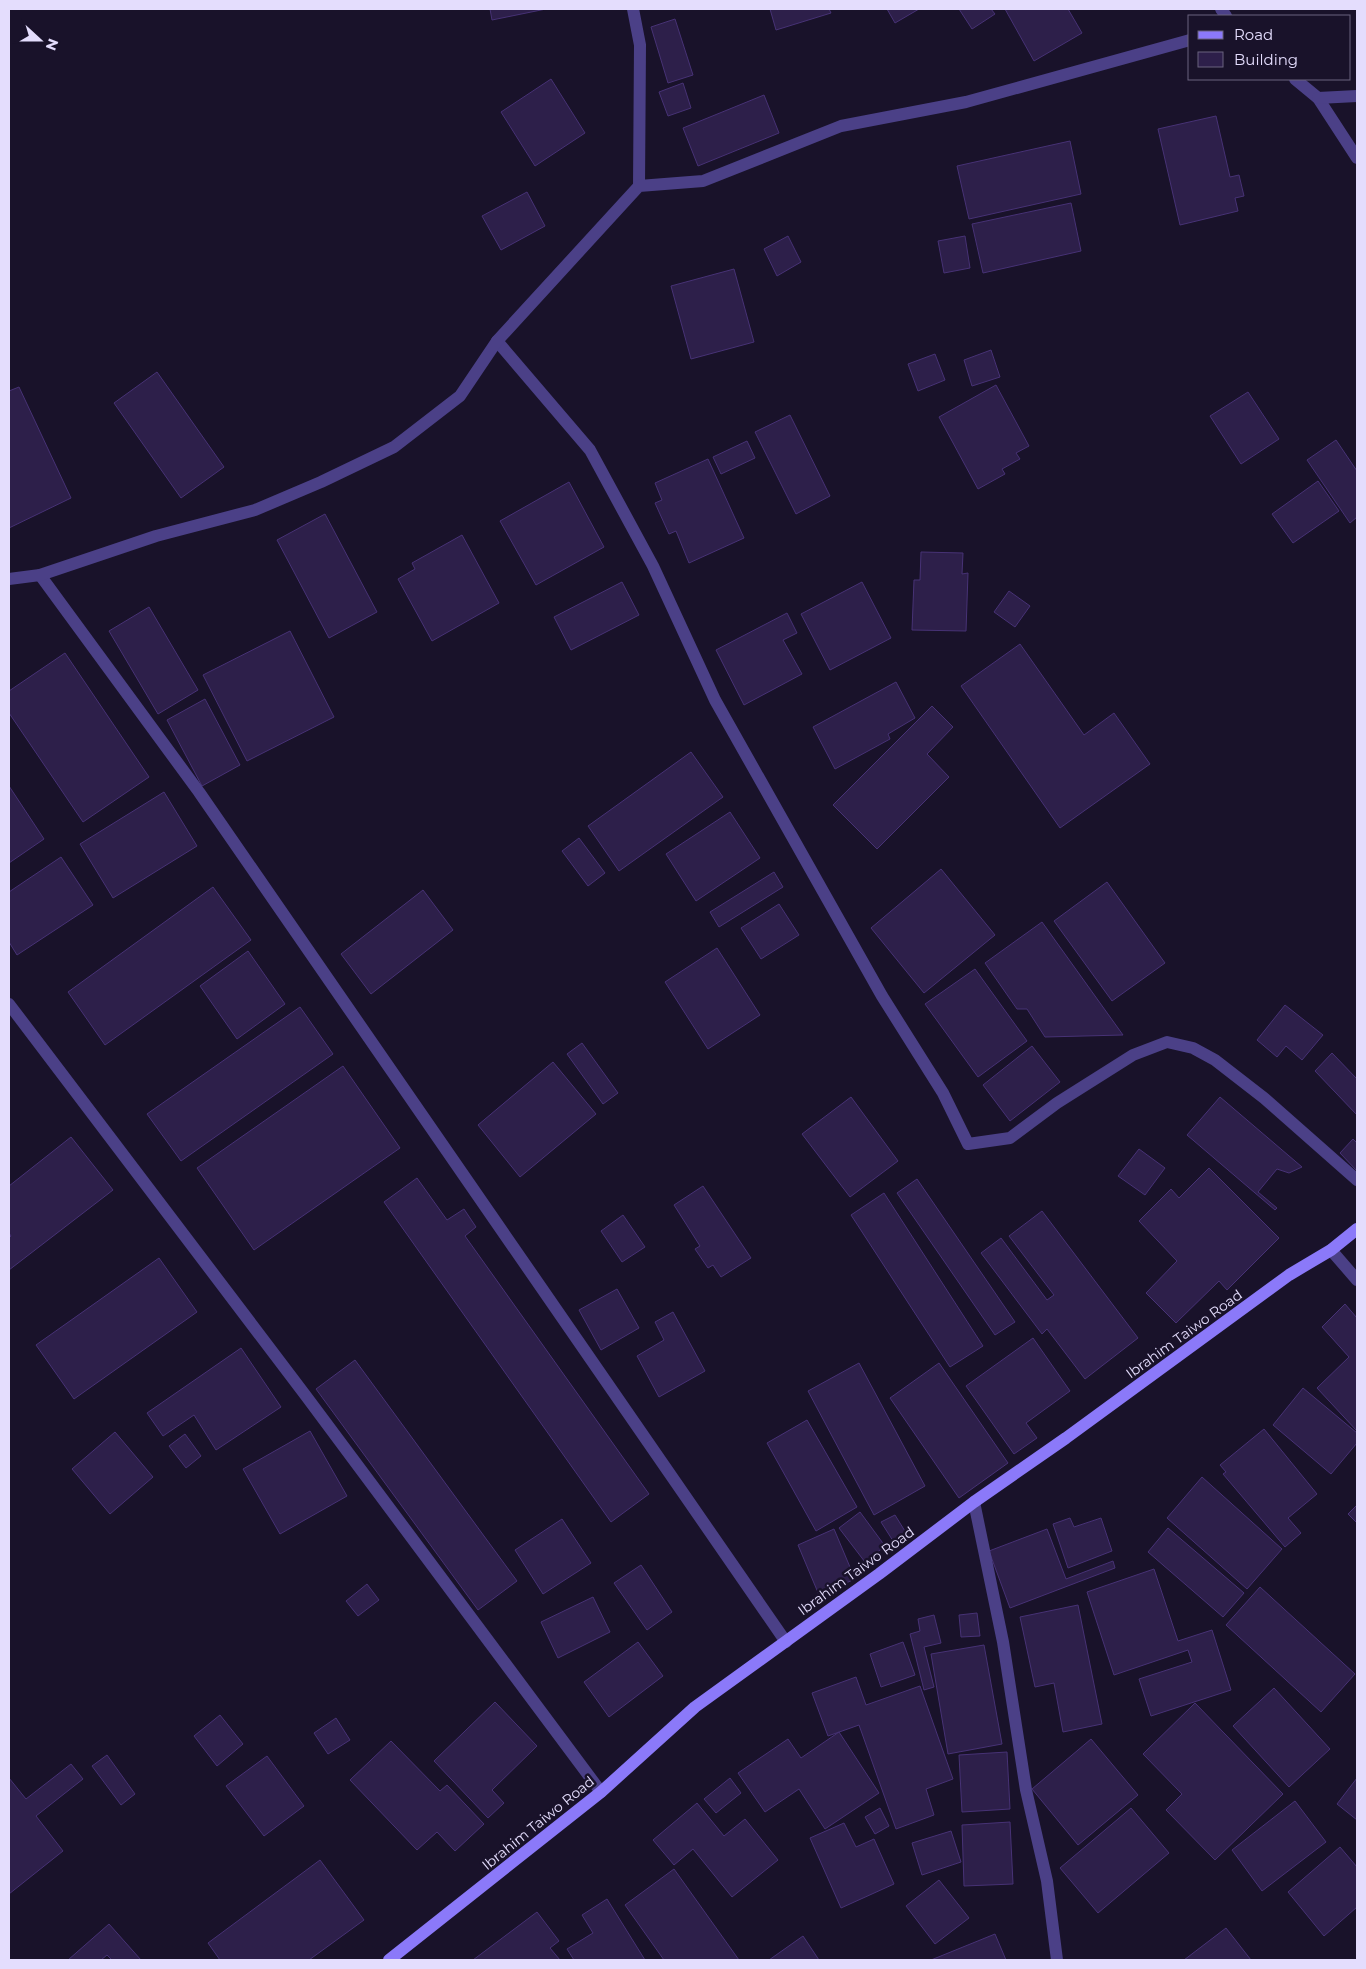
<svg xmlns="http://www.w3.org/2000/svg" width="1366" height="1969" font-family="Montserrat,sans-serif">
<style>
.building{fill:#2d1f4a;stroke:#473275}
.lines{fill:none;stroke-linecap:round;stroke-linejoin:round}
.minor{stroke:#4b4087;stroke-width:12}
.secondary{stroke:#8b79f9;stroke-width:12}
.labels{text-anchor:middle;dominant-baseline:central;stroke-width:5;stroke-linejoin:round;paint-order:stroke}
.street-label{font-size:14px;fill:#e4ddfd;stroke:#19122a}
</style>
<rect width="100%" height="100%" fill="#19122a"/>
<g class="building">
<path d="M490,9H546L492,20Z"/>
<path d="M770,9H829L831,13L776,30Z"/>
<path d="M887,9H919L895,23Z"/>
<path d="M959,9H991L995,14L972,29Z"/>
<path d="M1005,9H1068L1082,33L1034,61Z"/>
<path d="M675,19L693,75L668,83L651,27Z"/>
<path d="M551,79L585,133L535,166L501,112Z"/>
<path d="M683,83L691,108L668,116L659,92Z"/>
<path d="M764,95L779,133L698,166L683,128Z"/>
<path d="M1216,116L1230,177L1239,175L1244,196L1235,198L1238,211L1180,225L1158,129Z"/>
<path d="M1070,141L1081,194L969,219L957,166Z"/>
<path d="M527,192L545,226L501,250L482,216Z"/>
<path d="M1071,203L1081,251L983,273L972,224Z"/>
<path d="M788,236L801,262L777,276L764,249Z"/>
<path d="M965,236L970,268L944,273L938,241Z"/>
<path d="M734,269L754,342L691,359L671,286Z"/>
<path d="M991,350L1000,377L972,386L964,360Z"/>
<path d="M935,354L945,380L918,391L908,364Z"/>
<path d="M157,372L224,467L181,498L114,403Z"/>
<path d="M996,385L1029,446L1016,453L1020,459L1002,469L1005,474L978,489L939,417Z"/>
<path d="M19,387L71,498L9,528V391Z"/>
<path d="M1248,392L1279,439L1241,464L1210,416Z"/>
<path d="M790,415L830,496L796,514L755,432Z"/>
<path d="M1336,440L1357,471V517L1350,523L1307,460Z"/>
<path d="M747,441L755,458L721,474L713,457Z"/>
<path d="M708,459L744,538L689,563L676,531L669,534L655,503L662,500L655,483Z"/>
<path d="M1318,481L1339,511L1293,543L1272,514Z"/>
<path d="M569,482L604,547L536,585L500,521Z"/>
<path d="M325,514L377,612L329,638L277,540Z"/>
<path d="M462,535L499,603L432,641L398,579L415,569L412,563Z"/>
<path d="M921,552L963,553L962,574L968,573L966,631L912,630L914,580H920Z"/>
<path d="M622,582L639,615L571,650L554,617Z"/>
<path d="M862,582L891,638L830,670L801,614Z"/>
<path d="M1009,591L1030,606L1015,627L994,612Z"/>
<path d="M149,607L198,690L158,714L109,631Z"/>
<path d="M787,613L797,633L783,640L802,674L744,705L716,650Z"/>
<path d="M290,631L334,717L247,761L203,675Z"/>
<path d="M1020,644L1084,735L1114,713L1150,764L1060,828L961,686Z"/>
<path d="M65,653L149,777L83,822L9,713V691Z"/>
<path d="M896,682L915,718L888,734L890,739L835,769L813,727Z"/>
<path d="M205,699L240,765L202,786L167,720Z"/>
<path d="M932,706L953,727L927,754L949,777L877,849L833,805Z"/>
<path d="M691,752L723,797L619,871L588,826Z"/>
<path d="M9,786L44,839L9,863Z"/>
<path d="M164,792L197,846L113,898L80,844Z"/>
<path d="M730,812L760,858L696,901L666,854Z"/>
<path d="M579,838L605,873L588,886L562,851Z"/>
<path d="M61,857L93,905L17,955L9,942V892Z"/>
<path d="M941,869L995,935L924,993L871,928Z"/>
<path d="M774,872L783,887L719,927L710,912Z"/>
<path d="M1107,882L1165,963L1112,1001L1054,921Z"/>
<path d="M213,887L251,940L105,1045L68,992Z"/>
<path d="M423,890L453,930L371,994L341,954Z"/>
<path d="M779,904L799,935L761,959L741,928Z"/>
<path d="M1042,922L1123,1035L1045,1037L1027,1009H1017L985,963Z"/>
<path d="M717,948L760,1015L708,1049L665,982Z"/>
<path d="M248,951L285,1004L237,1039L200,986Z"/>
<path d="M975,969L1027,1041L978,1077L925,1004Z"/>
<path d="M1285,1005L1323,1035L1302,1060L1286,1046L1277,1057L1257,1040Z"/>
<path d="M300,1007L333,1054L181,1161L147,1114Z"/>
<path d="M582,1043L618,1093L603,1104L567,1054Z"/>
<path d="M1032,1046L1060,1082L1010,1121L983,1085Z"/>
<path d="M1332,1053L1357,1079V1115L1315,1071Z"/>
<path d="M553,1062L596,1114L520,1177L478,1125Z"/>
<path d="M343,1066L400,1148L254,1250L197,1168Z"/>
<path d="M851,1097L898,1161L850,1197L802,1134Z"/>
<path d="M1220,1097L1302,1167L1289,1173L1277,1169L1258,1192L1277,1208L1275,1210L1187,1135Z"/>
<path d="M71,1137L113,1190L9,1270V1238L11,1236L9,1233V1186Z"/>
<path d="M1353,1139L1357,1143V1171L1340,1153Z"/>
<path d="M1139,1149L1165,1168L1145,1195L1118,1176Z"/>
<path d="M1209,1168L1279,1238L1227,1290L1219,1281L1176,1323L1146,1293L1177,1261L1139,1221L1171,1189L1179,1198Z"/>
<path d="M417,1178L447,1220L464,1209L476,1227L465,1236L649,1494L611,1522L384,1202Z"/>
<path d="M917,1179L1015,1322L995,1335L897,1193Z"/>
<path d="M703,1186L751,1258L721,1277L713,1265L708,1268L695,1249L700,1246L674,1205Z"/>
<path d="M884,1193L983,1346L950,1367L851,1215Z"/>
<path d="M1042,1211L1138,1338L1085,1379L1047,1329L1042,1334L981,1253L1001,1238L1047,1300L1054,1295L1009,1236Z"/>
<path d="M623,1215L645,1247L622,1262L601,1231Z"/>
<path d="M159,1258L197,1312L74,1399L36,1345Z"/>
<path d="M617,1289L639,1328L601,1350L579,1310Z"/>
<path d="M1345,1304L1357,1318V1431L1317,1388L1349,1357L1322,1327Z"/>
<path d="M673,1312L705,1371L659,1397L637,1356L664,1340L655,1322Z"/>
<path d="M1033,1338L1070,1391L1026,1423L1037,1438L1014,1454L966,1386Z"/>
<path d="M241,1348L281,1407L216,1450L194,1415L163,1436L147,1413Z"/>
<path d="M355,1360L517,1581L478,1610L316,1389Z"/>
<path d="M859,1363L925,1486L874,1515L808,1391Z"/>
<path d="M939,1363L1008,1463L959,1498L890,1398Z"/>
<path d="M1303,1388L1357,1433V1443L1331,1474L1273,1425Z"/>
<path d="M807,1420L857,1507L816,1531L767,1443Z"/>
<path d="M1264,1429L1317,1494L1288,1518L1301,1533L1285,1547L1223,1474L1226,1472L1220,1465Z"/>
<path d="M310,1431L347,1496L280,1534L243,1469Z"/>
<path d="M115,1432L153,1477L110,1514L72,1469Z"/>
<path d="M185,1434L201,1456L186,1468L169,1446Z"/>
<path d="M1202,1477L1282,1549L1247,1589L1167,1518Z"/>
<path d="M1357,1505V1523L1348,1514Z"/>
<path d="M860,1512L885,1546L865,1562L839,1528Z"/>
<path d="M895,1515L908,1536L895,1544L881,1522Z"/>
<path d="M1070,1518L1074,1527L1101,1518L1112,1551L1068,1568L1053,1524Z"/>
<path d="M562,1519L591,1563L543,1594L515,1550Z"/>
<path d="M1168,1528L1244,1593L1223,1617L1148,1552Z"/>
<path d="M834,1529L855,1579L819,1595L798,1545Z"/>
<path d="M1047,1529L1066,1579L1113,1561L1115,1568L1010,1608L989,1551Z"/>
<path d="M641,1565L672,1612L647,1630L614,1583Z"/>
<path d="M1154,1569L1178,1641L1212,1630L1231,1690L1151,1716L1139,1679L1192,1662L1188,1650L1114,1675L1087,1592Z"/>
<path d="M367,1584L379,1600L358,1616L346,1601Z"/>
<path d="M1260,1587L1355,1674L1321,1712L1226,1625Z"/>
<path d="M593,1597L610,1632L558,1658L541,1622Z"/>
<path d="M1078,1605L1102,1724L1063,1732L1054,1683L1035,1687L1020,1617Z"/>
<path d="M977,1613L980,1636L961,1637L959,1615Z"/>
<path d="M934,1615L941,1643L924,1647L934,1687L924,1690L910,1634L920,1631L918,1619Z"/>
<path d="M638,1642L663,1676L609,1717L584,1682Z"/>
<path d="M903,1642L915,1675L881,1687L870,1654Z"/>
<path d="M984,1645L1002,1744L948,1754L931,1654Z"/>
<path d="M856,1677L866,1705L920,1686L953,1779L926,1789L934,1815L896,1829L859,1725L828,1736L812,1693Z"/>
<path d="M1274,1688L1330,1749L1289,1787L1233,1726Z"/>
<path d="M495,1702L537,1746L492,1790L504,1803L488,1818L434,1761Z"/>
<path d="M1195,1703L1283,1794L1215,1860L1166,1810L1182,1794L1143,1754Z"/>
<path d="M220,1715L243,1744L217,1766L194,1736Z"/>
<path d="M336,1718L350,1740L328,1754L314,1733Z"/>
<path d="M839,1732L879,1793L825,1829L799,1789L765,1812L738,1773L788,1739L801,1758Z"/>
<path d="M1091,1739L1138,1795L1078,1845L1032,1789Z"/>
<path d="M391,1741L440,1791L447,1785L484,1824L455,1851L437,1832L417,1850L350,1780Z"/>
<path d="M1007,1752L1010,1809L962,1812L959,1755Z"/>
<path d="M107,1755L135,1794L121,1805L92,1766Z"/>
<path d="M267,1756L304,1806L264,1836L226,1786Z"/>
<path d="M71,1764L83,1779L36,1816L63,1851L9,1894V1778L26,1799Z"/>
<path d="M730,1778L741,1793L716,1813L704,1799Z"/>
<path d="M1357,1778V1820L1337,1804Z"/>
<path d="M1295,1801L1326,1842L1262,1891L1232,1850Z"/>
<path d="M697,1803L724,1836L745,1819L778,1860L732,1897L693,1849L674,1865L653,1840Z"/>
<path d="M880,1808L889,1826L875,1834L865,1817Z"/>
<path d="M1131,1808L1169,1853L1098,1913L1060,1868Z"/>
<path d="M1010,1822L1013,1884L964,1886L962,1825Z"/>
<path d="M844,1823L856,1847L874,1839L894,1884L841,1908L810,1838Z"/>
<path d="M951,1831L961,1862L922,1875L912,1843Z"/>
<path d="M1340,1847L1357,1867V1907L1324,1936L1288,1892Z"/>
<path d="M320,1860L364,1920L309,1960H220L208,1943Z"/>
<path d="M674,1869L739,1960H664L625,1905Z"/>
<path d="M939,1880L969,1918L935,1944L906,1906Z"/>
<path d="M607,1899L645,1960H574L567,1949L593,1933L582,1915Z"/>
<path d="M537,1912L559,1941L550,1948L560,1960H473Z"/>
<path d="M109,1924L141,1960H112L107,1955L101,1960H68Z"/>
<path d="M1226,1928L1251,1960H1184Z"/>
<path d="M995,1934L1006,1960H931Z"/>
<path d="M803,1936L819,1960H769Z"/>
</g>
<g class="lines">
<g class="minor">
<path d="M633,9L640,45L639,186"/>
<path d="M1221,9L1226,16"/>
<path d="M1295,79L1318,98L1357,158"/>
<path d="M1318,98L1357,96"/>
<path d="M497,341L590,450L653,566L715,700L882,996L943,1093L968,1144L1010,1138L1057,1103L1133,1055L1167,1042L1193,1048L1215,1060L1264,1098L1357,1180"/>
<path d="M40,575L199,792L786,1642"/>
<path d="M9,579L40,575L156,536L255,510L321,482L394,447L460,396L497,341L639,186L703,181L841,126L966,102L1190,40"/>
<path d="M9,1004L306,1396L601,1792"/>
<path d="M1331,1250L1357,1280"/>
<path d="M974,1502L1003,1642L1026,1790L1047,1881L1057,1960"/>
</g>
<path class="secondary" d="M389,1960L601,1792L695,1707L879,1574L974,1502L1066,1438L1289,1275L1331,1250L1357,1229"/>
</g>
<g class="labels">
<g class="street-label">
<text transform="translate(1184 1334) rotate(-36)">Ibrahim Taiwo Road</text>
<text transform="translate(856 1571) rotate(-36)">Ibrahim Taiwo Road</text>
<text transform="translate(538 1823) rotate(-39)">Ibrahim Taiwo Road</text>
</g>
</g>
<rect width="1366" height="1969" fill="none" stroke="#e4ddfd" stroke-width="20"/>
<rect x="1188" y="15" width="162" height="65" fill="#19122a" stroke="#6a637e"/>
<rect x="1198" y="31" width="25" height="8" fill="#8b79f9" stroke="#6a637e"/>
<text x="1234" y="40" font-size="15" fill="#e4ddfd">Road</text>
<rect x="1198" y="52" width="25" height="15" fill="#2d1f4a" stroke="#6a637e"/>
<text x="1234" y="65" font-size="15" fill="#e4ddfd">Building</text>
<g transform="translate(40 40) rotate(111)" stroke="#19122a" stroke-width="4" paint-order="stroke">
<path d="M0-4L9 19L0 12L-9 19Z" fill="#e4ddfd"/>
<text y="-8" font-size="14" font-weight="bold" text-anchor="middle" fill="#e4ddfd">N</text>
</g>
</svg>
